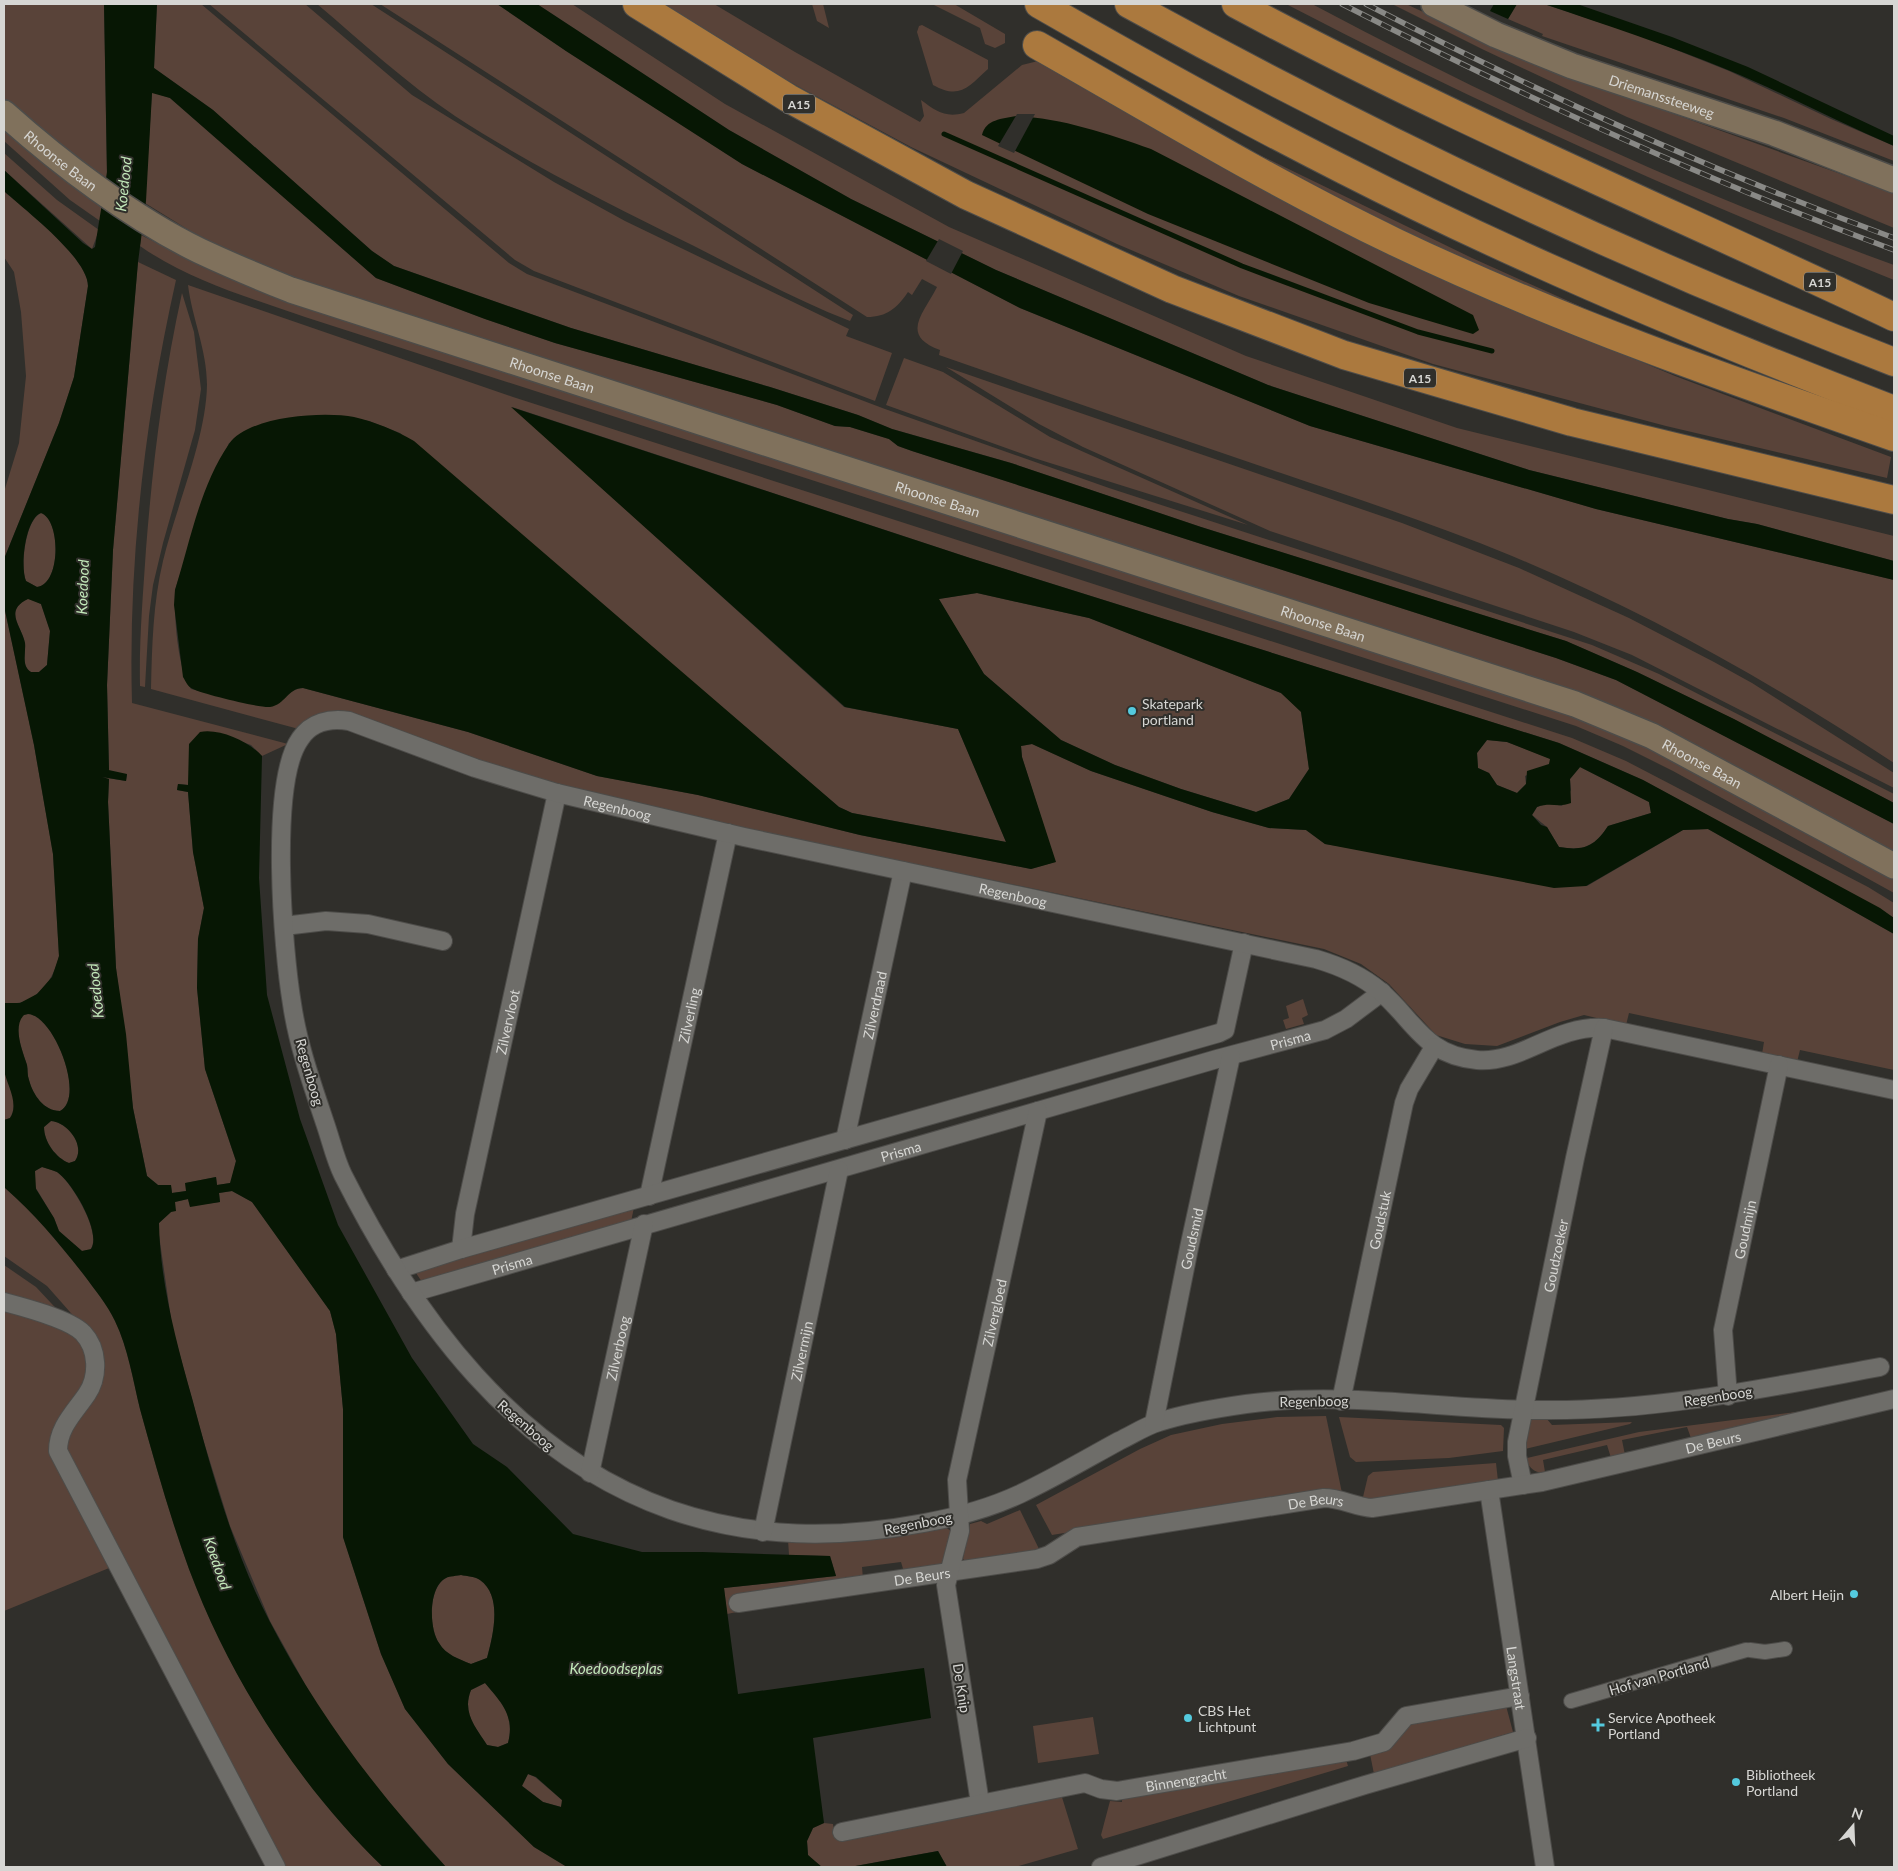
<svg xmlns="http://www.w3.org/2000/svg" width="1898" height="1871" font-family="Lato,sans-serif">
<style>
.green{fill:#594339}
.water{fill:#071704;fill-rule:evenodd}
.pier{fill:#302f2b}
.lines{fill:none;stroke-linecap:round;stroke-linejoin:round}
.stream{stroke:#071704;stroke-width:5}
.pedestrian-casing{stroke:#4d4c49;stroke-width:16}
.minor-casing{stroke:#4d4c49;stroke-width:20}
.secondary-casing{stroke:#4d4c49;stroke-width:28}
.motorway-casing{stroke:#4d4c49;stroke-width:30}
.pedestrian{stroke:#6e6d69;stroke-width:14}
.minor{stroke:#6e6d69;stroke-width:18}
.secondary{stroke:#80715c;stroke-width:25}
.motorway{stroke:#ab793e;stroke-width:28}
.rail-casing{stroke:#898986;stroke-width:5.5}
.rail{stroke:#302f2b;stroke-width:4;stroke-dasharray:11;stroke-linecap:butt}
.poi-dot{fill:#54cade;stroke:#302f2b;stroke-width:2}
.labels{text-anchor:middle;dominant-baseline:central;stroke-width:4;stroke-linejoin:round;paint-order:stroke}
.shield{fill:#302f2b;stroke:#a4a4a1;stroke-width:1}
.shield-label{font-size:12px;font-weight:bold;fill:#d6d6d3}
.street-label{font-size:14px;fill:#d6d6d3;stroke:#302f2b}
.poi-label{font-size:14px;fill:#d6d6d3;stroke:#302f2b;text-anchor:start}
.water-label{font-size:15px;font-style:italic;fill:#c3e8ba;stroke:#302f2b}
</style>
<rect width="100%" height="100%" fill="#302f2b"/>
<g class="green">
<path d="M4,4H104L107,178L57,145L4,99Z"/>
<path d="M157,4H201L509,263L527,274L885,409L1109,488L1592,645L1659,674L1894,794V803L1733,719L1637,672L1566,641L1201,527L1011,463L892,429L858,415L770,387L571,328L394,266L372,251L213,110L154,68Z"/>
<path d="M209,4H305L412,95L554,182L625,221L849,329L846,336L892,353L875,401L534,271L515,260Z"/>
<path d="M317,4H371L853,315L850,321C796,300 745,272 694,246C613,206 530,165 455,116C406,83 362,42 317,4Z"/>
<path d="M380,4H497L566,51L742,164L1020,308L1310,426L1596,509L1894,580V763C1772,683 1647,612 1512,556C1437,525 1358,499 1281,473C1167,434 1053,395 939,355L940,350C899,335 924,313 937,287L922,279L912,295L908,292C897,308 887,317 867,317Z"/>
<path d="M537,4H572L725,104L949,227L1246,356L1457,428L1894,536V561L1757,524L1728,519L1529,470L1268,385L996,270L851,199L729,130Z"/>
<path d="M663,4H714L795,52L920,122L924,116L921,100C936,111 945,118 964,113L1022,65L1046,59L1463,287L1675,376L1891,457L1887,478L1666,426L1433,364L1239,296L1117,244L911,147L786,80Z"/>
<path d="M812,4H823L829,28L817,21Z"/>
<path d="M932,4H954L1005,34V43L995,48L985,44L980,28Z"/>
<path d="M1286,4H1312C1499,104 1695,193 1894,265V280C1687,197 1483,107 1286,4Z"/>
<path d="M1392,4H1406L1540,66L1894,193V228L1627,117L1484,50Z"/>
<path d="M1517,4H1544L1641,36L1729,71L1831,119L1894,146V161L1784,118L1542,36L1543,34L1508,19Z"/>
<path d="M922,25L988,60V69C968,87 960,100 933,85L917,32L919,26Z"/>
<path d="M152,92L170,98L376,278L485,319L555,343L777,405L835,426L850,427L889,439L898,446L912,451L1556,658L1616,680L1894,824V855L1716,758L296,281L221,250L145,203Z"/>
<path d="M4,126L103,206L100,221L70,200L4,141Z"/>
<path d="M1237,144L1472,258L1613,321L1647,344L1436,249Z"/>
<path d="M4,153L57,200L99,230L92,249L4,170Z"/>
<path d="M4,191C25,210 88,258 88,286L74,377L59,423L4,559V492L19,443L26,376L21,312L14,272L4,257Z"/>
<path d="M141,235L202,266L240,283L1569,712L1634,740L1880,871L1894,879V893L1673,771L1623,746L1576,726L305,317C248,297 190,281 140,246Z"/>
<path d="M138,262L176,280C145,418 128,561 132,703L288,744L262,756L251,745L213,732L188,785L178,784L177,790L188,792L193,852L204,908L198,939L197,988L205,1069L236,1161L231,1183L217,1185L216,1177L186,1183L187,1191L172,1193L171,1186L158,1185L147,1176L133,1108L116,968L108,802L109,779L102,777L126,781L127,775L104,770H109L107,685L113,550Z"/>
<path d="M188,285L513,397L1572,738L1626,761L1868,887L1894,903V918L1643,780L1559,743L970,558L512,407L844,707L958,729L1006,842L852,813L839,807L400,433L369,421L331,415L229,443L207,490L175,590C174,616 177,667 191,689L268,707C279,701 291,688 303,688L468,732L597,776L698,795L860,835L1031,869L1055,862L1022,757L1021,746L1032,744L1091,771L1212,812L1269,828L1306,830L1325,844L1587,886L1683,830L1708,829L1894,934V1070L1800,1050L1797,1062L1762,1054L1764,1042L1629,1013L1626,1025L1584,1015L1560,1022L1497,1046L1465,1044L1436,1035L1389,984L1361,964L1324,949L665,812L579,791L498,767L375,724L295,728L151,689C152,646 153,603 163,561C176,507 206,439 207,385C207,350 192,318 188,285Z"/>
<path d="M182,293L194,332L201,389L195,430L163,543L153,585L149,616L145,687L140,686C139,640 143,595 146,549C153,460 163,380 182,293Z"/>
<path d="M904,358L943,372L1050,437L1248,525L1034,458L886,405Z"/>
<path d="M946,367L1402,523L1519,568L1629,618L1714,662L1752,683L1894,773V788L1632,655L1574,632L1270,531L1083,447L1039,424Z"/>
<path d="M41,513C61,520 61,584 37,587L26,581C20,567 25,520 41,513Z"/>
<path d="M977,593L1089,618L1281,693L1301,711L1309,769L1289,799L1256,812L1181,789L1115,765L1061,740L984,674L938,599Z"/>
<path d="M28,598L41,604L50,631L47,665L39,672H31C21,666 26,653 25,643C22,626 3,611 28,598Z"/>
<path d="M4,606L34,745L53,854L59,956C54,981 33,1008 4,1003Z"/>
<path d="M1487,740L1507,742L1551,759L1549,765L1525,776L1526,784L1517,793L1497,785L1489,773L1478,768L1477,753Z"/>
<path d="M1580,767L1649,802L1651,813L1608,826C1594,847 1584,851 1559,847L1547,827L1532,815L1537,807L1549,803L1562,806L1571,790L1570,779Z"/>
<path d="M1303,999L1308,1015L1302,1018L1304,1024L1286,1029L1283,1020L1289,1018L1286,1006Z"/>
<path d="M28,1014C54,1015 86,1098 60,1111C44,1111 33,1095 29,1080C27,1075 28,1070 27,1065C23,1052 12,1027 23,1015Z"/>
<path d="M4,1071C11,1082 18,1106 10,1118L4,1120Z"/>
<path d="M51,1121C67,1122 86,1145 75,1161L69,1163C56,1158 44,1142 44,1127Z"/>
<path d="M42,1167C47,1168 52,1170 57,1172C71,1181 104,1236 90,1250L82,1251L59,1231L54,1218L34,1185L35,1171Z"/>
<path d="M4,1187C35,1214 59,1243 84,1275C95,1290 107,1304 115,1321C128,1348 133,1380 140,1409C155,1463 170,1517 189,1569C229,1677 300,1787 383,1867H280L62,1447L95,1389L85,1329L47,1286L4,1256Z"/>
<path d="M232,1191L252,1202L330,1311L336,1334L343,1409V1537L381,1654L405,1709L448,1764L534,1847L567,1867H446L368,1778L320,1711L270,1621L230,1526L203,1439L172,1326L159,1235V1223L171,1212L174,1202L188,1199L190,1206L220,1202L219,1193Z"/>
<path d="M634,1207L631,1222L422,1282L414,1270Z"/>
<path d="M4,1265L36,1287L66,1319L4,1297Z"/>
<path d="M4,1306L34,1315L83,1341L92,1367L56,1433L98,1548L114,1566L4,1611Z"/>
<path d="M1812,1410L1692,1441L1687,1427L1622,1440L1625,1455L1611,1458L1607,1445L1543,1460L1545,1472C1536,1474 1530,1469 1526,1460L1527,1458L1639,1432Z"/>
<path d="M1326,1416L1342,1493L1333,1489L1052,1535L1036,1505L1140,1449L1171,1435L1222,1424L1277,1417Z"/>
<path d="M1339,1417L1501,1425L1504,1428L1503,1451L1449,1458L1356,1462L1350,1457Z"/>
<path d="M1530,1418H1546L1552,1425L1632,1422L1630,1424L1525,1449Z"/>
<path d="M1496,1463L1498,1481L1373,1502L1364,1499L1363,1497L1368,1476L1373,1472Z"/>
<path d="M1020,1510L1040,1551L969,1564L963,1559L970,1524L981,1521L987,1524Z"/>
<path d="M943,1526L953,1532L945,1565L904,1572L901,1562L862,1567L863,1579L735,1599L737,1612L727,1614L724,1588L836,1576L830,1556L789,1555L788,1540L850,1542L899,1537Z"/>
<path d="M461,1575C467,1576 476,1577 480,1580C503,1596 493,1636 487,1658L471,1664C459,1659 446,1655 439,1643C429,1629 428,1587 446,1578C449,1575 457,1576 461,1575Z"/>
<path d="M485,1683C502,1703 515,1716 508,1743L498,1747L487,1745C475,1727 462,1712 471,1690Z"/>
<path d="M1505,1702L1513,1732L1374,1774L1370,1754L1407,1720Z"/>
<path d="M1093,1717L1099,1754L1038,1763L1033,1726Z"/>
<path d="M1345,1756L1348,1766L1103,1839L1101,1835L1110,1801L1122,1802V1797Z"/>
<path d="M528,1774L535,1777L563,1801L561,1807L543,1802L521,1785Z"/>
<path d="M1061,1794L1078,1849L1015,1867H947L938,1851L850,1867H819L808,1855L807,1841L813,1828L824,1823L833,1824L835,1838Z"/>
</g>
<g class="water">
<path d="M104,4H157L154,68L213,110L372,251L394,266L571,328L770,387L858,415L892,429L1011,463L1201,527L1566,641L1637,672L1734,719L1894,803V824L1616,680L1556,658L912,451L898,446L889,439L850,427L835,426L777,405L555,343L485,319L376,278L170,98L152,93L146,201L138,262L113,550L107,685L109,770L104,769L127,774L126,781L102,777L109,779L108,802L116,968L126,1034L133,1108L147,1176L158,1185H171L172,1193L186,1191L185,1183L216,1177L217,1185L230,1183L236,1161L205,1069L197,988L198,939L204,908L193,852L188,792L177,790L178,784L188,785L189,744L200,732C220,728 249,742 262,756L259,878L267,995L300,1119L338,1225L412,1358L473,1444L507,1467L573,1534L642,1552H702L830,1556L836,1576L724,1588L738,1694L924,1668L931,1718L813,1738L824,1823L813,1828L807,1841L808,1855L822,1867H567L534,1847L448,1764L405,1709L381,1654L343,1537V1409L336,1334L330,1311L252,1202L232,1191L219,1193L220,1202L190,1207L188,1199L175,1202L176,1211L171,1212L159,1223C160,1282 176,1341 192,1398C212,1473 234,1553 270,1622C317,1713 377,1792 446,1867H383C299,1786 230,1679 189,1569C170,1517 155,1463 140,1409C133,1380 128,1348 115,1321C107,1304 95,1290 84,1275C59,1243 35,1214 4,1187V1120L10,1118C20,1104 6,1083 4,1070C0,1053 4,1022 4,1003H20L37,994L52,977L59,956L53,854L34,745L4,606V559L59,423L74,377L88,286C88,258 25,210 4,191V170L83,243L92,249L95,247L107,172ZM41,513C61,520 61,584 37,587L26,581C20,567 25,519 41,513ZM28,599L41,604L50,631L47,665L39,672H31C21,666 26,653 25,643C22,626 3,611 28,599ZM28,1014C54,1015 86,1098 60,1111C44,1111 33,1095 29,1080C27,1075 28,1070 27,1065C23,1052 12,1027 24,1015ZM51,1121C67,1122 86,1145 75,1161L69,1163C56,1158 44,1142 44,1127ZM42,1167C47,1169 53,1170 57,1172C72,1182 102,1232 91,1249L82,1251L59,1231L54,1218L36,1189L35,1171ZM461,1575C467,1576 476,1577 480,1580C503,1596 493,1636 487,1658L471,1664C459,1659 446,1655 439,1643C429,1629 428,1587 446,1578C450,1576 457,1576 461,1575ZM485,1683C502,1703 515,1716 508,1743L498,1747L487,1745C475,1727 462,1712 471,1690ZM528,1774L536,1777L562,1800L561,1807L543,1802L522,1786Z"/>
<path d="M497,4H537L729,130L851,199L996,270L1268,385L1529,470L1728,519L1757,524L1894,561V580L1596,509L1310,426L1020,308L742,164L566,51Z"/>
<path d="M1494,4H1517L1508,19L1490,11Z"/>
<path d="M1544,4H1577L1672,37L1748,67L1894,136V146C1838,122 1784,93 1728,70C1667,45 1606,25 1544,4Z"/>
<path d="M1016,116C1062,118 1108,134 1151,149L1473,315L1479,330L1473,334L1369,303L1148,214L982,135C986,119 1002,119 1016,116Z"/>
<path d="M511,407L970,558L1559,743L1643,780L1880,908L1894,918V934L1708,829L1683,830L1586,886L1554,888L1325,844L1306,830L1269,828L1212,812L1091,771L1032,744L1021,746L1022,757L1056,862L1031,869L860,835L698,795L597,776L468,732L303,688C288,688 285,705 270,707C259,708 203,694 193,689C188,687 186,682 183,677L174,605L175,590C190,542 200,486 229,444C248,416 323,411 354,417C375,422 395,430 414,441L839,807L852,813L1006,842L958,729L845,707ZM977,593L1089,618L1281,693L1301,712L1309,769L1289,799L1256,812L1181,789L1115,765L1061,740L984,674L939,599ZM1487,740L1507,742L1550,759L1549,764L1527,771L1526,784L1517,793L1497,785L1489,773L1478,768L1477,753ZM1580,767L1649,802L1651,813L1608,826C1594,847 1584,851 1559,847L1547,827L1541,825L1532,815L1537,807C1551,802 1558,808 1571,803L1570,779Z"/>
<path d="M938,1851L947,1867H850Z"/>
</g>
<g class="pier">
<path d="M1017,114H1035L1014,153L998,146Z"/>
<path d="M939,239L963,251L951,274L926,261Z"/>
</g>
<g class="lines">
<path class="stream" d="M944,134L1242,266L1418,332L1492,351"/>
<defs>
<g id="pedestrian">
<path d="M1750,1650L1765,1652L1785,1649"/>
<path d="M1571,1701L1746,1650"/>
</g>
<g id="minor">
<path d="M284,926L326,921L368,924L443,941"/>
<path id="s1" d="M845,1140L903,871"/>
<path id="s2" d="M649,1196L728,833"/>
<path id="s3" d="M461,1249L465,1214L557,793"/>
<path d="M396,1270L461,1249L1219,1033L1225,1030L1244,943"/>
<path id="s4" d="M411,1293L1217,1059L1325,1030L1346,1019L1382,992"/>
<path d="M4,1302C23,1307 69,1319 83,1333C98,1349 99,1376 87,1394C75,1412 58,1427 58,1451L276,1867"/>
<path id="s5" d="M1880,1367C1766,1388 1653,1412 1537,1410C1440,1409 1343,1391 1246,1404C1218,1408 1186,1413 1159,1422C1145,1426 1132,1435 1119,1441C1086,1459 1054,1478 1020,1494C990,1508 957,1517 924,1523C838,1539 755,1539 671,1510C515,1455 415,1318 343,1175C335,1159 331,1140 325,1123C312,1084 298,1045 292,1004C283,950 269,783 300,739C311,722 330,718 349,721L475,768L557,793L744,837L1316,959C1340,966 1361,975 1380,991C1415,1021 1424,1055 1477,1060C1521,1064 1554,1025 1604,1028L1894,1090"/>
<path id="s6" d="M1728,1396L1723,1330L1779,1065"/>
<path id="s7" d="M1341,1401L1404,1103L1409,1089L1434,1047"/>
<path id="s8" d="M1154,1423L1189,1248L1231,1056"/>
<path id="s9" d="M590,1473L644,1224"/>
<path id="s10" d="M1523,1485L1517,1456V1442L1575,1158L1604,1028"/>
<path id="s11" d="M1489,1490L1545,1867"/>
<path id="s12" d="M763,1532L839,1170"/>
<path id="s13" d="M738,1603L1037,1559L1049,1555L1077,1537L1324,1498C1341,1498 1355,1507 1372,1508L1542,1482L1894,1399"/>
<path id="s14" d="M980,1803L946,1585L960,1531L957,1480L1038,1111"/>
<path id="s15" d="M842,1832L1085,1783L1101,1789L1117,1791L1353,1751L1384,1742L1406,1716L1520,1696"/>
<path d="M1101,1867L1365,1785L1527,1738"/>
</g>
<g id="secondary">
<path id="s16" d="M1434,4L1496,35L1572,66L1774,133L1894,180"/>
<path id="s17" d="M4,113C60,163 132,218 200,251C230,265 261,278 291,290L1575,704L1652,736L1894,866"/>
</g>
<g id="motorway">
<path d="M637,4L788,98L966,195L1172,289L1344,355L1572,422L1894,500"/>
<path d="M1039,4C1140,62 1241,118 1344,170C1522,261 1708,339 1894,410"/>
<path d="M1129,4C1376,140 1631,260 1894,362"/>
<path d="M1236,4C1450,119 1674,213 1894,317"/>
<path d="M1037,45C1155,112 1272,183 1395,242C1556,319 1725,378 1894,437"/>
</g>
</defs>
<use href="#pedestrian" class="pedestrian-casing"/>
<use href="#minor" class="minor-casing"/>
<use href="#secondary" class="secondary-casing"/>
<use href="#motorway" class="motorway-casing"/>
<use href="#pedestrian" class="pedestrian"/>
<use href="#minor" class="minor"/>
<use href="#secondary" class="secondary"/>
<use href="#motorway" class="motorway"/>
<defs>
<g id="rail">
<path d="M1342,4C1522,96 1705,180 1894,250"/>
<path d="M1366,4C1537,92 1714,172 1894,238"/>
</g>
</defs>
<use href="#rail" class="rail-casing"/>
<use href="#rail" class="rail"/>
</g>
<g class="poi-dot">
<circle cx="1132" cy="711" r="5"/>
<circle cx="1854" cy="1594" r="5"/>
<circle cx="1188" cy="1718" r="5"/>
<path d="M1595.5 1717.5h5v5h5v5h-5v5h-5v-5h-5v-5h5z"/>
<circle cx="1736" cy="1782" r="5"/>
</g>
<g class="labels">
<g class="shield">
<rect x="783" y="94.5" width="32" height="19" rx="4"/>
<rect x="1804" y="272.5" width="32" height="19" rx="4"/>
<rect x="1404" y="368.5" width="32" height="19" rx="4"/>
</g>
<g class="shield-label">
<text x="799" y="104">A15</text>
<text x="1820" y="282">A15</text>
<text x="1420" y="378">A15</text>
</g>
<g class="street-label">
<text stroke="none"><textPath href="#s16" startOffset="246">Driemanssteeweg</textPath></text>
<text stroke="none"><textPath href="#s17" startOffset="74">Rhoonse Baan</textPath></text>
<text stroke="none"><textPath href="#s17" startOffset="614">Rhoonse Baan</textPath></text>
<text stroke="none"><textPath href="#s17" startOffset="1019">Rhoonse Baan</textPath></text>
<text stroke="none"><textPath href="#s17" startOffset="1424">Rhoonse Baan</textPath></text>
<text stroke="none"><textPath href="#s17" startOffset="1829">Rhoonse Baan</textPath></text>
<text stroke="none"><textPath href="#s5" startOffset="2506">Regenboog</textPath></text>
<text stroke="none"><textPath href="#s5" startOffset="2911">Regenboog</textPath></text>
<text stroke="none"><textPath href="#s1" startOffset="138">Zilverdraad</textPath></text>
<text stroke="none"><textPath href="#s2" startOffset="185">Zilverling</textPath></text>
<text stroke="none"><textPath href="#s3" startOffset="232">Zilvervloot</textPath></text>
<text stroke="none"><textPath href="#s4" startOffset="915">Prisma</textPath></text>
<text transform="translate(310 1072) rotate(74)">Regenboog</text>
<text stroke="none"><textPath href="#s4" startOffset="510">Prisma</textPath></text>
<text stroke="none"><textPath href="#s7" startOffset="185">Goudstuk</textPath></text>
<text stroke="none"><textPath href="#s6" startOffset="169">Goudmijn</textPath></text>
<text stroke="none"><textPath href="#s8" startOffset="188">Goudsmid</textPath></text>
<text stroke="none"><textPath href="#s10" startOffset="234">Goudzoeker</textPath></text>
<text stroke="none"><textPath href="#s4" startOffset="105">Prisma</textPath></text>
<text stroke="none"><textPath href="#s14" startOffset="499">Zilvergloed</textPath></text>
<text stroke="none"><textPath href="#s9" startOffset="128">Zilverboog</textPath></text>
<text stroke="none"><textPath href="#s12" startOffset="185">Zilvermijn</textPath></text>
<text transform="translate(1718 1396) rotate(-9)">Regenboog</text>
<text transform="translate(1314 1401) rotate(-1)">Regenboog</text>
<text transform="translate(526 1425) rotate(41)">Regenboog</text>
<text stroke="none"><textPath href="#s13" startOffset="995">De Beurs</textPath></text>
<text stroke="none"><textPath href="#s13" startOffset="590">De Beurs</textPath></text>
<text transform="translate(918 1523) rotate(-11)">Regenboog</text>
<text stroke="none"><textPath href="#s13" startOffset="186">De Beurs</textPath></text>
<text transform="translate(1659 1676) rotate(-16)">Hof van Portland</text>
<text stroke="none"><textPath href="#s11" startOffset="190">Langstraat</textPath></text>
<text transform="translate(962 1688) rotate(81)">De Knip</text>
<text stroke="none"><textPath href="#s15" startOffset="351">Binnengracht</textPath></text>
</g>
<g class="poi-label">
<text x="1142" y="703">Skatepark<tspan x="1142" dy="16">portland</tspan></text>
<text x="1844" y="1594" text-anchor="end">Albert Heijn</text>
<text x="1198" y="1710">CBS Het<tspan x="1198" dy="16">Lichtpunt</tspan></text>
<text x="1608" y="1717">Service Apotheek<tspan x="1608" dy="16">Portland</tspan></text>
<text x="1746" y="1774">Bibliotheek<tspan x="1746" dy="16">Portland</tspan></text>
</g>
<g class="water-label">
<text transform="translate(123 184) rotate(-84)">Koedood</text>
<text transform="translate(82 587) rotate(-88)">Koedood</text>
<text transform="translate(95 991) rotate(-96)">Koedood</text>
<text transform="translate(218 1563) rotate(71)">Koedood</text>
<text x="616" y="1668">Koedoodseplas</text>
</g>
</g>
<rect width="1898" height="1871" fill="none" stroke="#d6d6d3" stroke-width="10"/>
<g transform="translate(1853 1826) rotate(19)" stroke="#302f2b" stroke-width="4" paint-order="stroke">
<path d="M0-4L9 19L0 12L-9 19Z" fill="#d6d6d3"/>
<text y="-8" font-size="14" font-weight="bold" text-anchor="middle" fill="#d6d6d3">N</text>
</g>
</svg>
